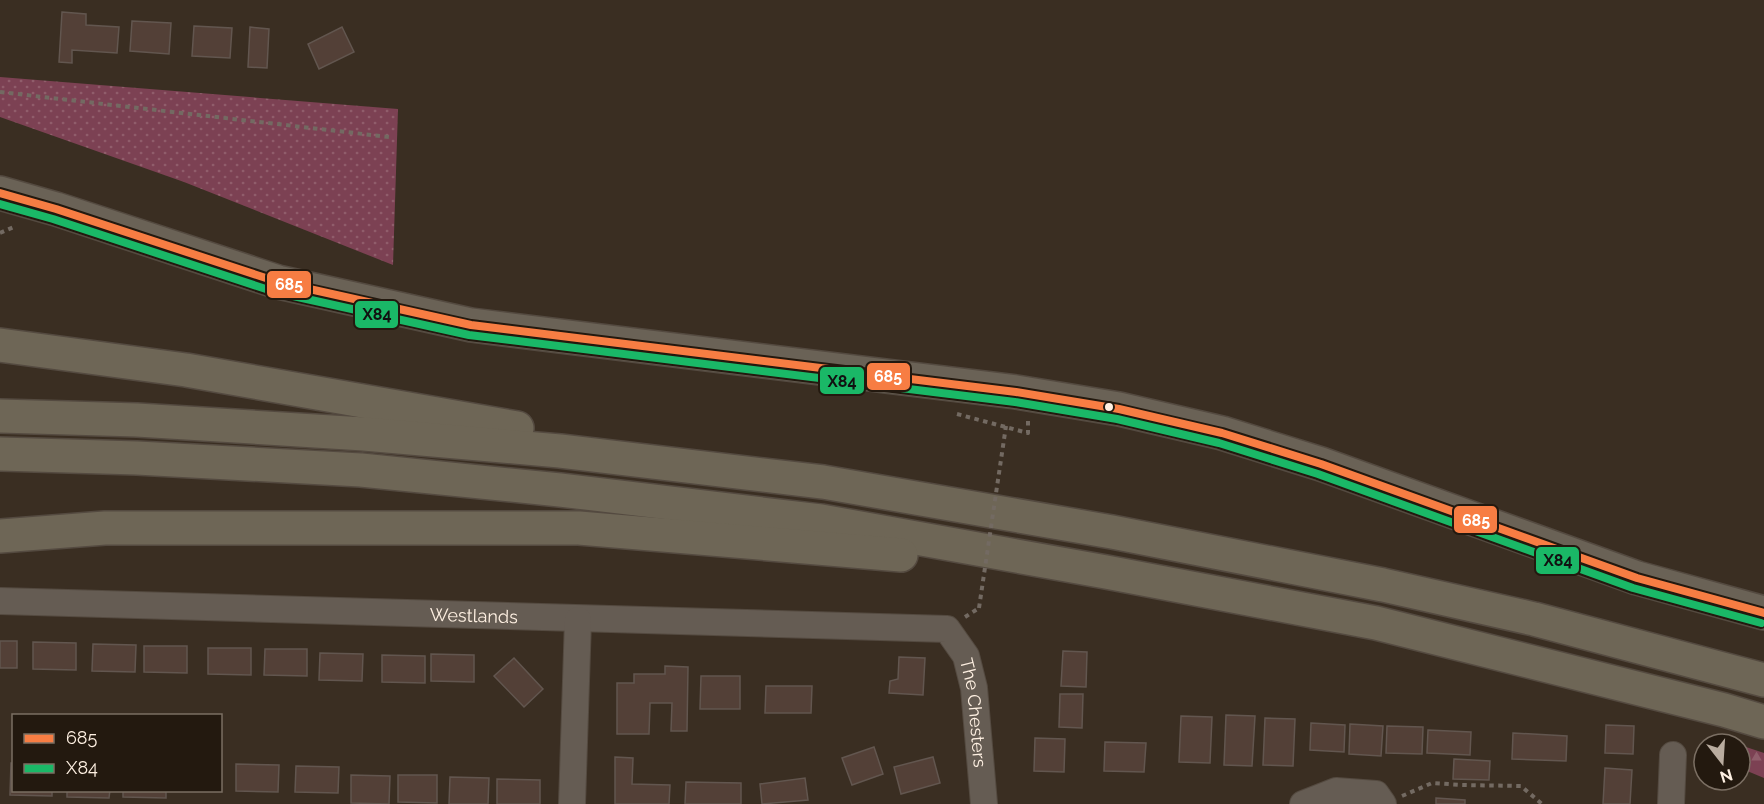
<svg xmlns="http://www.w3.org/2000/svg" width="1764" height="804" font-family="Raleway,sans-serif">
<style>
.grass{fill:url(#grass-dots)}
.forest{fill:url(#forest-firs)}
.building{fill:#534037;stroke:#62564f;stroke-width:1.5}
.lines{fill:none;stroke-linecap:round;stroke-linejoin:round}
.minor-casing{stroke:#544a40;stroke-width:28}
.secondary-casing{stroke:#544a40;stroke-width:36}
.trunk-casing{stroke:#544a40;stroke-width:36}
.path{stroke:#736a62;stroke-width:4;stroke-dasharray:4.5 4.5;stroke-linecap:butt}
.minor{stroke:#655c53;stroke-width:26}
.secondary{stroke:#6a6256;stroke-width:33}
.trunk{stroke:#6e6656;stroke-width:33}
.path-bridge{stroke:#736a62;stroke-width:4;stroke-dasharray:4.5 4.5;stroke-linecap:butt}
.bus-1-casing{stroke:#23190f;stroke-width:12}
.bus-2-casing{stroke:#23190f;stroke-width:12}
.bus-1{stroke:#f77d43;stroke-width:8}
.bus-2{stroke:#1ab867;stroke-width:8}
.bus-dot{fill:#fef0e2;stroke:#23190f;stroke-width:2}
.labels{text-anchor:middle;dominant-baseline:central;stroke-width:6;stroke-linejoin:round;paint-order:stroke}
.street-label{font-size:18px;fill:#fef0e2;stroke:#23190f}
.line-badge{stroke:#23190f;stroke-width:2}
.badge-label{font-size:16px;text-anchor:middle;font-weight:bold;fill:#fff}
.pale-badge-label{font-size:16px;text-anchor:middle;font-weight:bold;fill:#111}
</style>
<defs>
<pattern id="grass-dots" width="8" height="8" patternUnits="userSpaceOnUse" patternTransform="scale(1.5)"><rect width="8" height="8" fill="#7c4153"/><path d="M2 2h.1M6 6h.1" fill="none" stroke="#905d6b" stroke-width="1.8" stroke-linecap="round"/></pattern>
<pattern id="forest-firs" width="22" height="20" patternUnits="userSpaceOnUse" patternTransform="scale(1.5)"><rect width="22" height="20" fill="#7c4153"/><path d="M5 1l3.5 6h-7zM16 11l3.5 6h-7z" fill="#905d6b"/></pattern>
</defs>
<rect width="100%" height="100%" fill="#3a2e22"/>
<path class="grass" d="M0,77L398,109L393,265L184,182L0,117Z"/>
<path class="forest" d="M1740,745L1764,753V778L1740,768Z"/>
<g class="building">
<path d="M62,12L86,14V25L119,27L117,53L72,50V63L59,62Z"/>
<path d="M132,21L171,23L169,54L130,51Z"/>
<path d="M194,26L232,28L230,58L192,56Z"/>
<path d="M250,27L269,29L267,68L248,67Z"/>
<path d="M342,27L354,52L319,69L308,44Z"/>
<rect x="0" y="641" width="17" height="27"/>
<path d="M33,642L76,643V670L33,669Z"/>
<path d="M93,644L136,645L135,672L92,671Z"/>
<path d="M144,646H187V673L144,672Z"/>
<path d="M208,648H251V675L208,674Z"/>
<path d="M265,649H307V676L264,675Z"/>
<path d="M1063,651L1087,652L1086,687L1061,686Z"/>
<path d="M320,653L363,654L362,681L319,680Z"/>
<path d="M431,654L474,655V682L431,681Z"/>
<path d="M382,655L425,656V683L382,682Z"/>
<path d="M899,657L925,658L923,695L889,693L890,681L898,679Z"/>
<path d="M514,658L543,689L524,707L494,676Z"/>
<path d="M665,666L688,667L687,731H671L672,703H650L649,734H617V683H634V674H665Z"/>
<path d="M701,676H740V709H700Z"/>
<path d="M766,686H812L811,713H765Z"/>
<path d="M1060,694H1083L1082,728L1059,727Z"/>
<path d="M1226,715L1255,716L1252,766L1224,765Z"/>
<path d="M1181,716L1212,717L1210,763L1179,762Z"/>
<path d="M1265,718L1295,719L1293,766L1263,765Z"/>
<path d="M1311,723L1345,725L1344,752L1310,750Z"/>
<path d="M1350,724L1383,726L1381,756L1349,754Z"/>
<path d="M1606,725L1634,726L1633,754L1605,753Z"/>
<path d="M1387,726L1423,727L1422,754L1386,753Z"/>
<path d="M1428,730L1471,732L1470,755L1427,753Z"/>
<path d="M1513,733L1567,736L1566,761L1512,759Z"/>
<path d="M1035,738L1065,739L1064,772L1034,771Z"/>
<path d="M1105,742L1146,743L1144,772L1104,771Z"/>
<path d="M874,747L883,774L852,785L842,758Z"/>
<path d="M615,757L633,758L632,784L670,785L669,804H615Z"/>
<path d="M933,757L940,783L901,794L894,767Z"/>
<path d="M1454,759L1490,761L1489,780L1453,779Z"/>
<path d="M11,763H14V790H52V796L10,795Z"/>
<path d="M236,764L279,765L278,792L236,791Z"/>
<path d="M296,766L339,767L338,793L295,792Z"/>
<path d="M1605,768L1632,770L1630,804H1603Z"/>
<path d="M351,775L390,776L389,804L351,803Z"/>
<path d="M398,775H437V803L398,802Z"/>
<path d="M450,777L489,778L488,804H449Z"/>
<path d="M805,778L808,800L762,804L760,784Z"/>
<path d="M497,779L540,780V804H497Z"/>
<path d="M686,782L741,783V804H685Z"/>
<path d="M67,790H110L109,798L67,797Z"/>
<path d="M123,790H166V798L123,797Z"/>
<path d="M1436,798L1465,800V804H1436Z"/>
</g>
<g class="lines">
<defs>
<g id="minor">
<path id="s1" d="M0,601L947,629L966,656L974,688L984,804"/>
<path d="M572,804L578,620"/>
<path d="M1303,804L1336,791L1376,794L1383,804"/>
<path d="M1671,804L1673,755"/>
</g>
<path id="secondary" d="M0,193L56,209L278,282L471,325L1016,392L1119,409L1222,433L1321,464L1637,578L1764,613"/>
<g id="trunk">
<path d="M0,345L186,370L517,428"/>
<path d="M0,416L137,420L364,434L560,451L823,482L1112,532L1383,585L1534,619L1764,680"/>
<path d="M0,454L137,458L361,470L560,490L821,521L1106,572L1376,623L1724,710L1764,722"/>
<path d="M0,536L105,528H579L901,555"/>
</g>
</defs>
<use href="#minor" class="minor-casing"/>
<use href="#secondary" class="secondary-casing"/>
<use href="#trunk" class="trunk-casing"/>
<g class="path">
<path d="M0,92L389,137"/>
<path d="M0,233L16,226"/>
<path d="M957,414L1028,433V421"/>
<path d="M965,617L979,608"/>
<path d="M1402,796L1432,783L1462,785L1521,786L1542,804"/>
</g>
<use href="#minor" class="minor"/>
<use href="#secondary" class="secondary"/>
<use href="#trunk" class="trunk"/>
<path class="path-bridge" d="M979,608L1006,426"/>
<defs>
<path id="bus-1" d="M0,193L56,209L278,282L471,325L1016,392L1119,409L1222,433L1321,464L1637,578L1764,613"/>
<path id="bus-2" d="M0,204L53,219L275,292L469,335L1015,402L1117,419L1219,443L1318,474L1633,588L1761,623"/>
</defs>
<use href="#bus-1" class="bus-1-casing"/>
<use href="#bus-2" class="bus-2-casing"/>
<use href="#bus-1" class="bus-1"/>
<use href="#bus-2" class="bus-2"/>
</g>
<circle class="bus-dot" cx="1109" cy="407" r="5"/>
<g class="labels">
<g class="street-label">
<text stroke="none"><textPath href="#s1" startOffset="474">Westlands</textPath></text>
<text stroke="none"><textPath href="#s1" startOffset="1038">The Chesters</textPath></text>
</g>
</g>
<g class="line-badge">
<rect x="266" y="270" width="46" height="29" rx="6" fill="#f77d43"/>
<rect x="354" y="300" width="45" height="29" rx="6" fill="#1ab867"/>
<rect x="866" y="362" width="45" height="29" rx="6" fill="#f77d43"/>
<rect x="819" y="366" width="46" height="29" rx="6" fill="#1ab867"/>
<rect x="1453" y="505" width="45" height="29" rx="6" fill="#f77d43"/>
<rect x="1535" y="546" width="45" height="29" rx="6" fill="#1ab867"/>
</g>
<g class="badge-label">
<text x="289" y="290">685</text>
<text x="888" y="382">685</text>
<text x="1476" y="526">685</text>
</g>
<g class="pale-badge-label">
<text x="377" y="320">X84</text>
<text x="842" y="387">X84</text>
<text x="1558" y="566">X84</text>
</g>
<rect x="12" y="714" width="210" height="78" fill="#23190f" stroke="#7b6f63" stroke-width="1.5"/>
<rect x="24" y="734" width="30" height="9" fill="#f77d43" stroke="#7b6f63" stroke-width="1.5"/>
<text x="66" y="744" font-size="18" fill="#fef0e2">685</text>
<rect x="24" y="764" width="30" height="9" fill="#1ab867" stroke="#7b6f63" stroke-width="1.5"/>
<text x="66" y="774" font-size="18" fill="#fef0e2">X84</text>
<g transform="translate(1722 762) rotate(163)"><circle r="28" fill="#23190f" stroke="#7b6f63" stroke-width="1.5"/>
<path d="M0-4.5L10 22L0 15L-10 22Z" fill="#b9ac9f"/>
<text y="-9" font-size="16" font-weight="bold" text-anchor="middle" fill="#fef0e2">N</text>
</g>
</svg>
